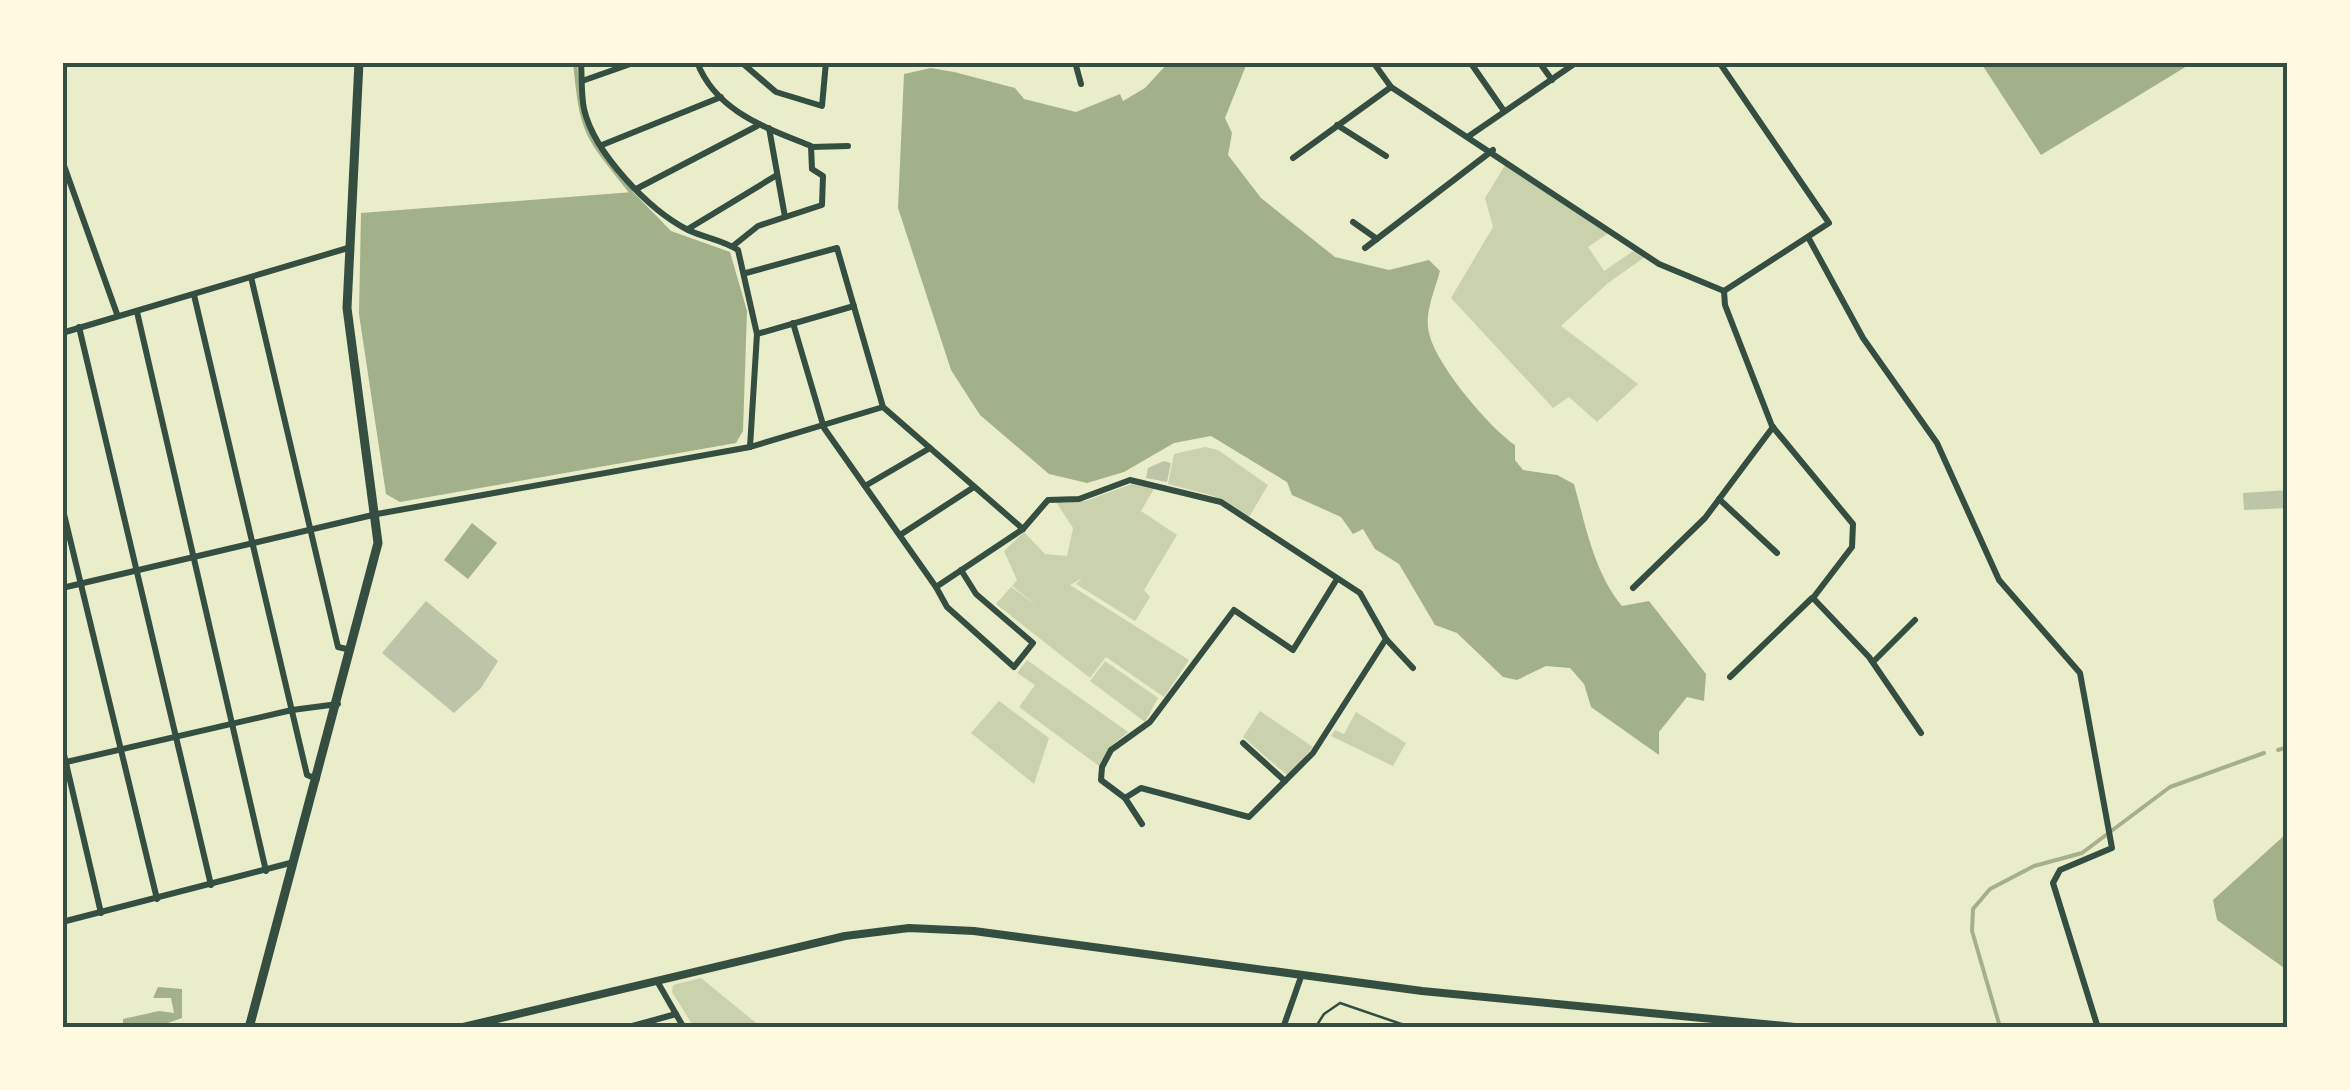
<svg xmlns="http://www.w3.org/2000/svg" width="2350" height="1090" font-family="Bitter,serif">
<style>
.green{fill:#cad2ad}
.water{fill:#a3b18a}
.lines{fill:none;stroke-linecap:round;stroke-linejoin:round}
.stream{stroke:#a3b18a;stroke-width:4}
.building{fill:#bcc5a7}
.path{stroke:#344e41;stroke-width:2.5}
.minor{stroke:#344e41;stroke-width:6}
.tertiary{stroke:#344e41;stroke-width:8}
.secondary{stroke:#344e41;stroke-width:9}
.neatline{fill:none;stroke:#344e41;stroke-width:4}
</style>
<rect width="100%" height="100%" fill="#e9edc9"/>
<g class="green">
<path d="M1507,162L1610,232L1588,247L1604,271L1636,249L1645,257L1608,283L1561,326L1638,384L1597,422L1569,397L1553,408L1451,298L1493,227L1485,198Z"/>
<path d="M1205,447L1218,450L1268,485L1249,517L1214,496L1168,484L1174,454Z"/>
<path d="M1132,484L1155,487L1141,511L1177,535L1144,590L1150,597L1135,621L1076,584L1082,578L1070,585L1189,660L1164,697L1106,657L1090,678L996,604L1011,587L1039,607L1012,586L1017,580L1004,551L1024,532L1045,554L1067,556L1073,528L1056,502L1085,501Z"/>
<path d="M1027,660L1128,732L1112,745L1099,766L1019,707L1035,685L1017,673Z"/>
<path d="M1105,661L1158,698L1145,722L1090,681Z"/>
<path d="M999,701L1049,738L1034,784L971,733Z"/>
<path d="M1260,711L1313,747L1288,776L1243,737Z"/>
<path d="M1356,712L1406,743L1393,766L1331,736L1335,730L1344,734Z"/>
<path d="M701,978L761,1027H694L672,992L673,985Z"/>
</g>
<g class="water">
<path d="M1168,63H1247L1225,118L1232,133L1228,155L1261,198L1335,257L1389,270L1429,260L1440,271C1435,290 1424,313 1429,333C1436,365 1489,427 1515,445V460L1523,470L1557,475L1574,484C1586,527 1594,572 1622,606L1649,601L1706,674L1704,701L1687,697L1659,732V755L1591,707L1584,684L1570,668L1546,666L1517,680L1503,677L1457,633L1435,625L1399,564L1375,549L1363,529L1353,534L1341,517L1292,495L1287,482L1211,436L1174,443L1124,472L1087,483L1049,474L980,415L951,370L898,208L904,74L931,68L954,72L1015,88L1024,99L1076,112L1120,94L1123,101L1145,88Z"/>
<path d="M1981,63H2192L2041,155Z"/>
<path d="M633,192L671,231L730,252L747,311L743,431L736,443L400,502L386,494L359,314L361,213Z"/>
<path d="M472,523L497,543L468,579L444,560Z"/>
<path d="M2287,833V970L2217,920L2213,900Z"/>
<path d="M158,987L182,989V1018L157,1027L123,1024V1019L159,1011L174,1013L171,998H153Z"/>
</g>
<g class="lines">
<g class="stream">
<path d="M575,62C582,136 586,135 631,192"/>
<path d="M2278,750L2288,747"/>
<path d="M2000,1027L1972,931L1973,909L1990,889L2034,866L2082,853L2170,787L2264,753"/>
</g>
</g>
<g class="building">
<path d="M1164,461L1171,463L1167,482L1146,478L1148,468Z"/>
<path d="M2288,490V508L2244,510L2243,493Z"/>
<path d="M426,601L498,661L481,688L454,713L382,653Z"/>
</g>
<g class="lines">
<path class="path" d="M1315,1028L1324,1014L1340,1003L1413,1028"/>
<g class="minor">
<path d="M581,62C582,78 581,94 584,109C594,153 649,210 688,230C705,238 723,240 738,250L757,334L750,447"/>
<path d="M697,62C716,112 767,128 811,146L812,169L823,176L822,205L758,226L733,246"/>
<path d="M741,62L776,92L822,106L826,62"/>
<path d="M1075,62L1081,84"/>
<path d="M1373,62L1391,87L1659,264L1724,291"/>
<path d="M1470,62L1504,111"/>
<path d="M1539,62L1552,80"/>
<path d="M1719,62L1829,223L1724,291"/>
<path d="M1312,63V62"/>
<path d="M582,81L636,62"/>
<path d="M1337,125L1386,156"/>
<path d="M769,128L785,217"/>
<path d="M1469,136L1577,62"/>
<path d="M602,145L721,97"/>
<path d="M812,147L848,146"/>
<path d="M1293,158L1391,87"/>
<path d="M62,160L117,314"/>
<path d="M638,188L757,126"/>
<path d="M1353,222L1377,239"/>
<path d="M688,229L777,175"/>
<path d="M1808,237L1863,338L1937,443L1999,580L2080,673L2112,848L2060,870L2053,883L2098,1028"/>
<path d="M1365,248L1493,150"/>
<path d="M746,273L837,248L883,407L1023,529"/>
<path d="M251,277L338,647L351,650"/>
<path d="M1724,291L1725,305L1772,426L1853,524L1852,547L1813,598L1869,657L1921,733"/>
<path d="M194,295L307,775L317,779"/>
<path d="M137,312L266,871"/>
<path d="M793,323L824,428L936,587L1023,529L1048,500L1079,499L1130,480L1221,502L1360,593L1386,639L1413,668"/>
<path d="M79,327L211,885"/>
<path d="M62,333L348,248"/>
<path d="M757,334L854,306"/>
<path d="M865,486L930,448"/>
<path d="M1719,499L1777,553"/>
<path d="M62,506L157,899"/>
<path d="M900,535L974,487"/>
<path d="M936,587L947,607L1014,667L1033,643L976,594L961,570"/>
<path d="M62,588L377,514L750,447L883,407"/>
<path d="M1633,588L1705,518L1773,427"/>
<path d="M1873,662L1915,620"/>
<path d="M1730,677L1812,598"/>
<path d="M1243,743L1285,781"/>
<path d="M62,746L101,913"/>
<path d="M62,763L292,710L338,704"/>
<path d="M1125,798L1141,788L1249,817L1313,753L1386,639"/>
<path d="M1142,824L1125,798L1101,780L1102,767L1111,750L1150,722L1234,610L1293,650L1337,579"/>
<path d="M62,922L294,862"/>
<path d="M657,981L684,1028"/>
<path d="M625,1028L676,1014"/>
<path d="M1283,1028L1302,974"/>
</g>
<path class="tertiary" d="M459,1028L845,936L909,928L974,931L1422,991L1805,1028"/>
<path class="secondary" d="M249,1028L378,543L347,308L359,62"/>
</g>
<rect width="2350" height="1090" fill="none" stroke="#fefae0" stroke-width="130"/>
<rect x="65" y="65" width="2220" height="960" class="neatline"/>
</svg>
